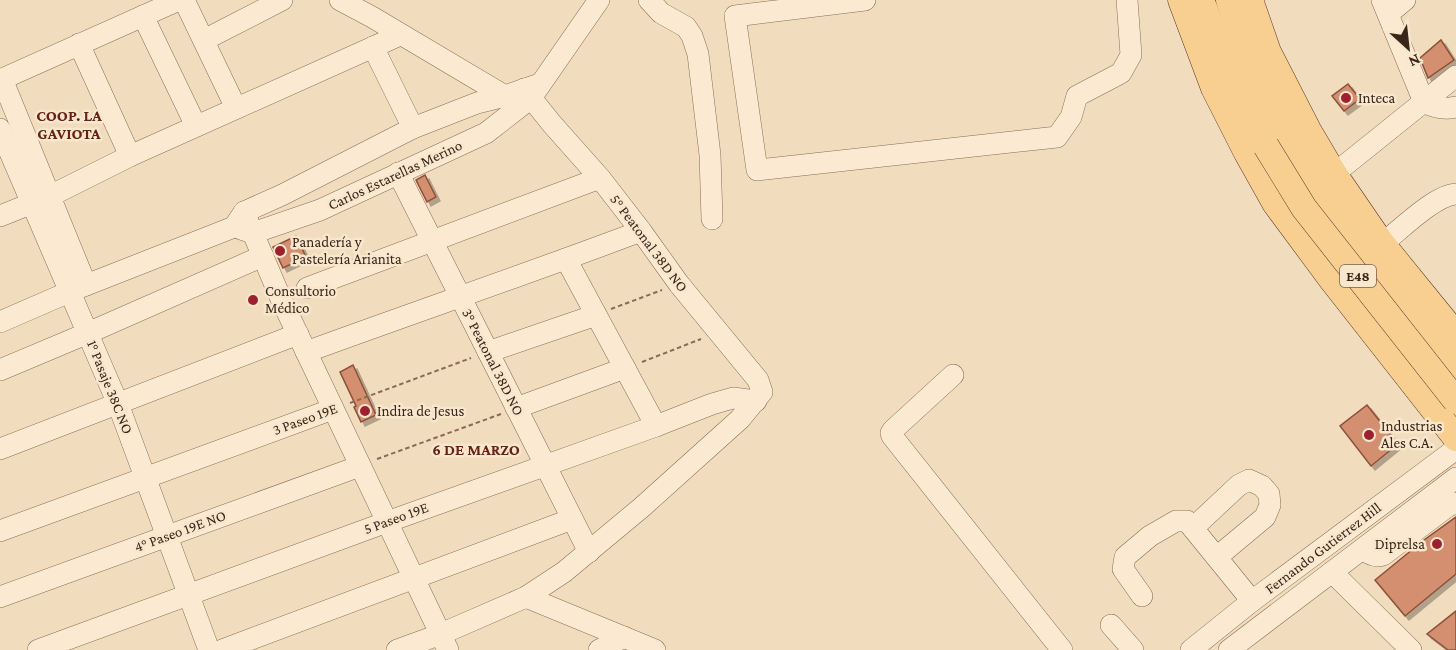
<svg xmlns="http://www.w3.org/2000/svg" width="1456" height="650" font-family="'Crimson Pro',serif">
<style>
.building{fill:#d38f70;stroke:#8b5139;stroke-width:1.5;filter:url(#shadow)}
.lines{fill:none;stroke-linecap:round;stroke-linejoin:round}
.minor-casing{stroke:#8a6c55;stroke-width:22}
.major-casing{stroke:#573a2a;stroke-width:27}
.path{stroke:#8a6c55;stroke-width:2;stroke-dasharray:4.5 3;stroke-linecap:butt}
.minor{stroke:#fbead1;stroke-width:21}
.major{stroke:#f8ce91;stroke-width:26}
.major-bridge-casing{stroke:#573a2a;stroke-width:27;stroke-linecap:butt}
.major-bridge{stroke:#f8ce91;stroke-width:26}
.poi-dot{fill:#9e202e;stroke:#f8e7cd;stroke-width:2}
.labels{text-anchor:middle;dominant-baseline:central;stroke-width:5;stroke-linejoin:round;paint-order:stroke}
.shield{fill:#f8e7cd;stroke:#726050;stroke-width:1.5}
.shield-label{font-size:14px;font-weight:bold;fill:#38261b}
.poi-label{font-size:15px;fill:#38261b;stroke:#f8e7cd;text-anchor:start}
.street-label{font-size:15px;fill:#38261b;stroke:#f8e7cd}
.neighbourhood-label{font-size:16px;font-weight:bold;fill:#682017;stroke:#f8e7cd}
</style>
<defs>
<filter id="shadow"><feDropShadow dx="4" dy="4" stdDeviation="0" flood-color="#0004"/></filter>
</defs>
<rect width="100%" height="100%" fill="#f1dcbd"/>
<g class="building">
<path d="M1441,40L1454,60L1428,78L1420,58Z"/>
<path d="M1348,84L1360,99L1344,111L1332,96Z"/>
<path d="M425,175L436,197L427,202L416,180Z"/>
<path d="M296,236L306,257L283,268L273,247Z"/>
<path d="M353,365L376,415L361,422L354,407L356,406L340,372Z"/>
<path d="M1367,405L1398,444L1371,466L1340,426Z"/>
<path d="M1456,517V574L1405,616L1375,580L1424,540Z"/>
<path d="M1456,611V650H1448L1427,634Z"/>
</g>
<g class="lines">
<defs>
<g id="minor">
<path d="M184,0L236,108"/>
<path d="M340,0L372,17L505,96L508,100"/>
<path d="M649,0L661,13L686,27L692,36L698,54L710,155L712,219"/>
<path d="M865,0L735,16L757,170L1057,137L1071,117L1077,96L1121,73L1131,55L1127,0"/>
<path d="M1382,0L1424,102C1435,108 1444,110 1456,107"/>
<path d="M1388,14L1405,0"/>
<path d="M143,16L196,126"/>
<path d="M204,40L282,0"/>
<path d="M79,44L130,156"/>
<path d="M373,47L413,128"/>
<path d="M2,79L86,285"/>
<path d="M0,80L179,0"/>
<path d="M0,129L118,404L209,650"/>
<path d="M398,173L589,552"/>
<path d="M1334,174L1456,76"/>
<path d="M244,212L281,299L448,650"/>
<path d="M0,216L50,196L130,156L400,35"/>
<path d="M241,229L253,233L320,210L486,133L531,98L599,0"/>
<path d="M1382,244C1400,230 1435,195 1456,194"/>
<path d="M566,259L656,426"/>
<path d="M307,288L600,178"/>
<path d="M0,322L76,289L234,227L244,212L282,195L413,128L477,103L505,96L540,84"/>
<path d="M306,352C418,311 530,273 641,231"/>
<path d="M488,352L596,315"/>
<path d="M0,370L88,333L263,256"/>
<path d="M953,375L893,430L891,433L892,436L1062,650"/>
<path d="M516,408L625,368"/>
<path d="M0,449L298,334"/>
<path d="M1193,528L1239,485L1249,480L1262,486L1269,494L1270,505L1265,517L1217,557"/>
<path d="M0,531L333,409"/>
<path d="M1362,550C1369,553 1375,558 1383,555L1448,506L1456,503"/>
<path d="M1332,572L1411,650"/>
<path d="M1142,596L1123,569L1125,557L1150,536L1176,521H1187L1252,601"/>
<path d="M0,597L360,466"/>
<path d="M526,597L655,650"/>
<path d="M1111,625L1133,650"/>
<path d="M38,650L387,522L656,426L712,404L733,398L756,401"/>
<path d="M222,650L572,519"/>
<path d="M397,650L441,634L526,597L564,572L641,508L740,419L762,392L758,380L679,284L641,231L600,178L552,124L524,89"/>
<path d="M599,650L624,637"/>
<path d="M1191,650L1252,601L1456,449"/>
<path d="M1229,650L1456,478"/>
</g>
<g id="major">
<path d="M1181,0L1214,88L1247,153L1275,203L1332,280L1456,438"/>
<path d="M1201,0L1226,63L1266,146"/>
<path d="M1229,0L1246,50L1285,136L1321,198L1456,367"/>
<path d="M1250,0L1268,52L1308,130L1334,174L1382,244L1456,335"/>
</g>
</defs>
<use href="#minor" class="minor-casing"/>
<use href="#major" class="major-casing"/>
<g class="path">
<path d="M611,309L662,290"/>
<path d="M642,362L701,339"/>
<path d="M350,403L471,358"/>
<path d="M377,459L501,414"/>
</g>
<use href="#minor" class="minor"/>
<use href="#major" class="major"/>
<defs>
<path id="major-bridge" d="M1266,146L1304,208L1456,401"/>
</defs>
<use href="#major-bridge" class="major-bridge-casing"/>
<use href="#major-bridge" class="major-bridge"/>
</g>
<g class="poi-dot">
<circle cx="1346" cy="98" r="6"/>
<circle cx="280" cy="251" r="6"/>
<circle cx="253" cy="300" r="6"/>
<circle cx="365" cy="411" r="6"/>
<circle cx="1369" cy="435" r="6"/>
<circle cx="1437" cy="544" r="6"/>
</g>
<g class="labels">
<rect class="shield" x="1340" y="265" width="36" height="22" rx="4.5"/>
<g class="shield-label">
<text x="1358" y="276">E48</text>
</g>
<g class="poi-label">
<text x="1358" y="98">Inteca</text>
<text x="292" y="242">Panadería y<tspan x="292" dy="17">Pastelería Arianita</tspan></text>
<text x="265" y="291">Consultorio<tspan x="265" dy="17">Médico</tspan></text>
<text x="377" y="411">Indira de Jesus</text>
<text x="1381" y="426">Industrias<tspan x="1381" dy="17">Ales C.A.</tspan></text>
<text x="1425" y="544" text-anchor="end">Diprelsa</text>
</g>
<g class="street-label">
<text transform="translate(395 175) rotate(-25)">Carlos Estarellas Merino</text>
<text transform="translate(649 243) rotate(53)">5° Peatonal 38D NO</text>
<text transform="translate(493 362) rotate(63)">3° Peatonal 38D NO</text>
<text transform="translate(110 387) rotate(68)">1° Pasaje 38C NO</text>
<text transform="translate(305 419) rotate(-20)">3 Paseo 19E</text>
<text transform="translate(396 518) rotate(-20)">5 Paseo 19E</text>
<text transform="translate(180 531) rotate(-20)">4° Paseo 19E NO</text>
<text transform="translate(1323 548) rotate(-37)">Fernando Gutierrez Hill</text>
</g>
<g class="neighbourhood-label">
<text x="69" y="115">COOP. LA<tspan x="69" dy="18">GAVIOTA</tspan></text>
<text x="476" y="449">6 DE MARZO</text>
</g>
</g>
<g transform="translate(1408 48) rotate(153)" stroke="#f8e7cd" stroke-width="4.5" paint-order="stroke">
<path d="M0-4.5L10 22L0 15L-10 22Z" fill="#38261b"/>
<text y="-9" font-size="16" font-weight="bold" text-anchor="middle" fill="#38261b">N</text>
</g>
</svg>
